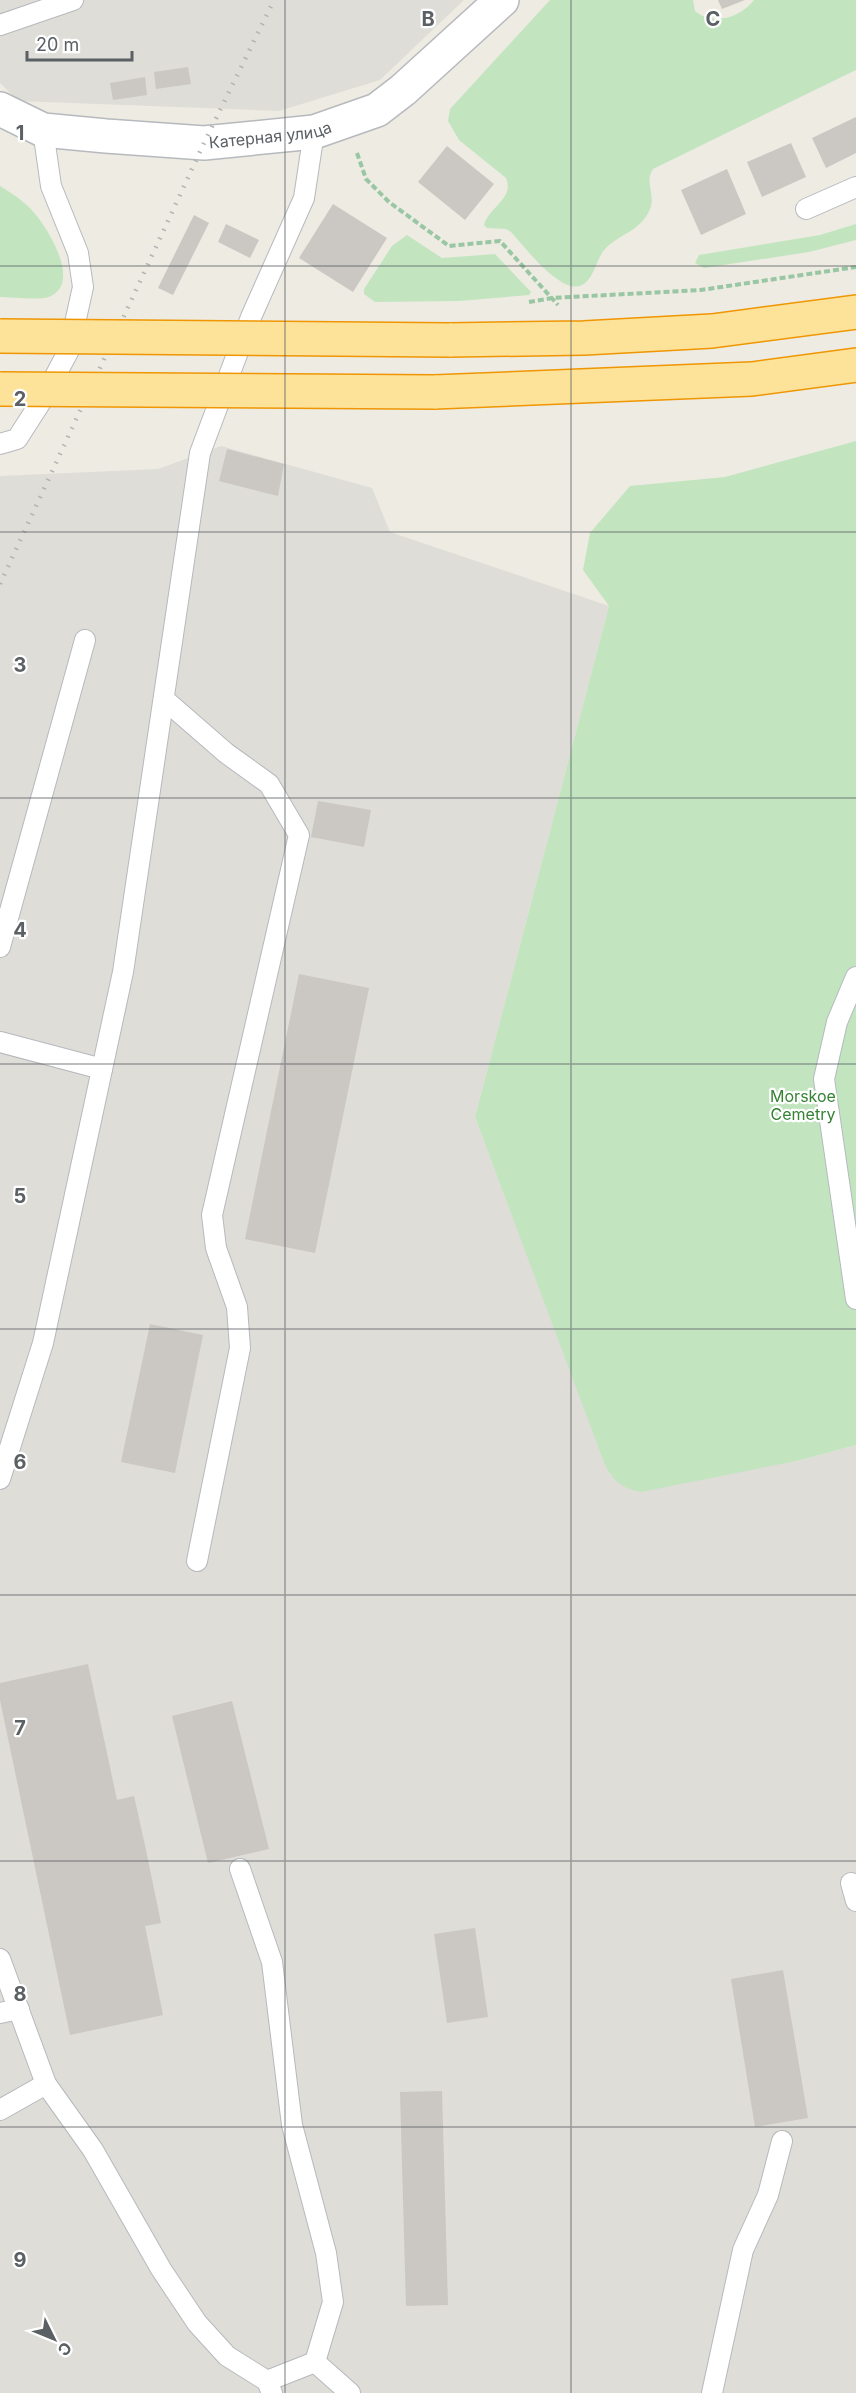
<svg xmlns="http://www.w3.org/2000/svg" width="856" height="2393" font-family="Inter,sans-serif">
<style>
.industrial{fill:#dfddd8}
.green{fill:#c2e5c0}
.building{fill:#cbc7c3}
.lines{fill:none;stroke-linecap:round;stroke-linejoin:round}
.service-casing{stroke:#b6b9bd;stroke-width:22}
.minor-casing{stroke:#b6b9bd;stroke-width:36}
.trunk-casing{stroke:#ef9602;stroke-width:36}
.path{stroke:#99c6a3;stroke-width:4;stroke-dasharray:6 3;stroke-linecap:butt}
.service{stroke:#fff;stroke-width:20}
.minor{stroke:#fff;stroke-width:33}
.trunk{stroke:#fde29a;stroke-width:33}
.rail{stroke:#b2b3b4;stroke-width:4.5;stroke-dasharray:1.5 8;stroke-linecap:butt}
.trunk-bridge-casing{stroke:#ef9602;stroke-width:36;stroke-linecap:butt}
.trunk-bridge{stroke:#fde29a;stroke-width:33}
.grid{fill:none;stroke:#5b6064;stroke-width:1.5;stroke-opacity:0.55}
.labels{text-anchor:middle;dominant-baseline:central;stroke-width:4.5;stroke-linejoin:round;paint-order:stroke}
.street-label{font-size:16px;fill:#5b6064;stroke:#fff}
.park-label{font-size:16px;fill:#368235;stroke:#fff}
.grid-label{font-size:20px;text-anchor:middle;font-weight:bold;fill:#5b6064;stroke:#fff;stroke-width:4.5;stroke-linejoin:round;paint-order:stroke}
</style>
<rect width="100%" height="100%" fill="#eeebe3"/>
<g class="industrial">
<path d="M0,0H464L380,80L279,111L18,101L0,83Z"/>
<path d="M221,446L372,488L390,532L609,606L475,1117L611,1476L801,1460L856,1445V2393H0V476L158,469Z"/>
</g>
<g class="green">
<path d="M550,0H693L695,11C713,26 740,18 754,0H856V70L653,169C644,182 656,195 650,209C641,231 621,233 606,248C596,258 596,274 585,283C565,301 524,246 511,232L506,229L487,228L484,225C488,208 515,198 506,178L459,140L448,121L450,109Z"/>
<path d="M0,186C13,194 27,203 36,215C50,232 80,282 51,296C42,301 11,297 0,297Z"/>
<path d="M856,224V240L809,252L704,268L695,263L699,255L820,235Z"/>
<path d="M407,235L442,258L495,254L531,292L529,295L459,301L375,302L364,294V289L392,246Z"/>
<path d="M856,441V1445L801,1460L641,1492C623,1489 613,1481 605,1465L475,1117L609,606L583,570L590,533L630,486L725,477Z"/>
</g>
<g class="building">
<path d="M718,0H745L722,9Z"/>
<path d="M188,67L191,84L156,89L154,72Z"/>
<path d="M145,77L147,95L113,100L110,83Z"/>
<path d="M856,117V153L826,168L812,138Z"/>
<path d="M791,143L806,177L762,197L747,162Z"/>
<path d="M447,146L494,184L465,220L418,182Z"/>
<path d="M727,169L746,214L701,235L681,190Z"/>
<path d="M333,204L387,238L353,292L299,258Z"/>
<path d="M194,215L209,223L173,295L158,288Z"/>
<path d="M226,224L259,240L250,258L218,242Z"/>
<path d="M227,449L284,464L278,496L219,481Z"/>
<path d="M318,801L371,810L364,847L311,837Z"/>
<path d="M299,974L369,988L315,1253L245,1239Z"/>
<path d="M150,1324L203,1335L175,1473L121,1462Z"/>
<path d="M88,1664L117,1800L134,1796L146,1850L161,1923L145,1926L163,2015L70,2035L0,1700V1683Z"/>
<path d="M232,1701L269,1849L208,1863L172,1716Z"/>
<path d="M475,1928L488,2017L447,2023L434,1934Z"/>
<path d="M783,1970L808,2118L755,2127L731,1979Z"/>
<path d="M442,2091L448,2305L406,2306L400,2092Z"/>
</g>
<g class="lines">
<defs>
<g id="service">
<path d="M0,25L73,0"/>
<path d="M806,209L856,187"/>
<path d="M0,444L17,439L44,397L69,350L83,287L78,253L51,186L43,130"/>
<path d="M165,700L226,753L269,784L299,835L212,1215L216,1248L237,1307L240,1348L197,1561"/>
<path d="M0,947L85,640"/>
<path d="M856,977L837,1022L824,1079L856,1299"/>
<path d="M0,1042L102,1069"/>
<path d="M0,1479L43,1343L123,972L200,453L251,317L304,198L314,132"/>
<path d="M240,1869L272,1962L292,2125L326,2253L333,2302L315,2362"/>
<path d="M851,1883L856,1901"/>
<path d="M0,1959L46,2084L93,2150L161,2269L197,2323L227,2356L267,2381L272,2393"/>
<path d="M0,2013L19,2009"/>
<path d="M0,2110L46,2084"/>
<path d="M267,2381L315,2362L350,2393"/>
<path d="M712,2393L743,2250L768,2195L782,2141"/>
</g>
<g id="minor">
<path id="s1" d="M0,109L43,130L106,136L204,143L314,132L377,110L403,90L502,0"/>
</g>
<g id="trunk">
<path d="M449,340L584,338L712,331L856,312"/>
<path d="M434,392L752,379L856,365"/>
</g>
</defs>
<use href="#service" class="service-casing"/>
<use href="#minor" class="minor-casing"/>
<use href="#trunk" class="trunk-casing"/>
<g class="path">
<path d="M357,153L366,179L389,202L449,246L500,241L558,305"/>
<path d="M529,302L552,298L701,290L856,267"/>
</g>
<use href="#service" class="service"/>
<use href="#minor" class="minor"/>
<use href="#trunk" class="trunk"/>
<path class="rail" d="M0,584L204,143L274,0"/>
<defs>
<g id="trunk-bridge">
<path d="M0,336L449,340"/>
<path d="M0,389L434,392"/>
</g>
</defs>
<use href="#trunk-bridge" class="trunk-bridge-casing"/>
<use href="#trunk-bridge" class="trunk-bridge"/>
</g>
<path class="grid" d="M285,0V2393M571,0V2393M0,266H856M0,532H856M0,798H856M0,1064H856M0,1329H856M0,1595H856M0,1861H856M0,2127H856"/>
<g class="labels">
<g class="street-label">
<text stroke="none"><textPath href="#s1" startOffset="276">Катерная улица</textPath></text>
</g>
<g class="park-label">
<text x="803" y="1096">Morskoe<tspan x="803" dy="18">Cemetry</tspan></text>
</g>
</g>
<g class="grid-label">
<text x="428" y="26">B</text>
<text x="713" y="26">C</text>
<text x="20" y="140">1</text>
<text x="20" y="406">2</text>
<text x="20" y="672">3</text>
<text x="20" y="937">4</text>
<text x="20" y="1203">5</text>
<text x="20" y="1469">6</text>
<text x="20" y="1735">7</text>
<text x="20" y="2001">8</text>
<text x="20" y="2267">9</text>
</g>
<g transform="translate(54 2339) rotate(133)" stroke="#ffffff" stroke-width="4.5" paint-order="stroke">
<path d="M0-4.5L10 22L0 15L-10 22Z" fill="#5b6064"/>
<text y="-9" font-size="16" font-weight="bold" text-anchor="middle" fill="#5b6064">С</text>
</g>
<path d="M27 51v9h105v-9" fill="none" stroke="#5b6064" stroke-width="3"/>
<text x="36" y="51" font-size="18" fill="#5b6064" stroke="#ffffff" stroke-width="4.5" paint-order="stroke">20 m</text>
</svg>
